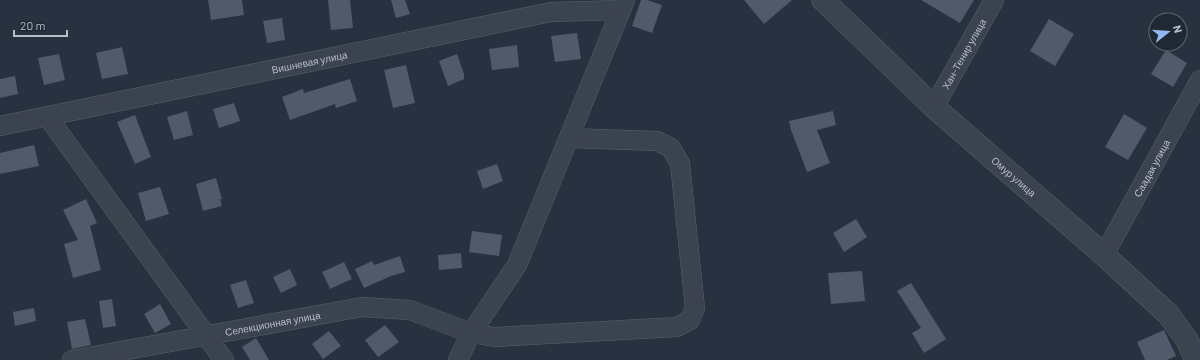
<svg xmlns="http://www.w3.org/2000/svg" width="1200" height="360" viewBox="0 0 1200 360" font-family="Barlow,sans-serif">
<rect width="100%" height="100%" fill="#27313f"/>
<path fill="#505a6a" d="M208,0H242L244,15L211,20Z
M328,0H350L353,28L331,30Z
M391,0H405L410,14L396,18Z
M641,0H647L662,5L652,33L632,26Z
M744,0H792L764,24Z
M921,0H974L960,23Z
M282,18L285,40L267,43L263,21Z
M1049,19L1074,34L1055,66L1030,51Z
M577,33L581,59L555,62L551,36Z
M517,45L519,67L492,70L489,49Z
M122,47L128,74L102,79L96,53Z
M1166,50L1187,63L1173,87L1151,74Z
M59,54L65,80L44,85L38,58Z
M457,54L464,74V79L448,86L439,61Z
M406,65L415,103L393,108L384,70Z
M15,76L18,94L0,98V79Z
M350,79L357,101L336,108L335,104L290,120L282,97L303,89L304,93Z
M234,103L240,121L219,128L213,109Z
M187,111L193,135L174,140L167,117Z
M833,111L836,125L817,130L830,163L807,172L791,130L789,121Z
M1124,114L1147,128L1128,160L1105,147Z
M135,115L151,157L135,164L117,122Z
M34,145L39,166L0,174V153Z
M497,164L503,181L483,189L477,171Z
M216,178L222,199H220L222,206L203,211L196,184Z
M160,187L169,214L146,221L138,193Z
M86,199L97,223L90,226L101,270L73,278L64,244L78,240L63,210Z
M856,219L867,237L844,252L833,233Z
M472,231L502,235L499,256L469,252Z
M461,253L462,268L439,270L438,255Z
M400,256L405,272L391,276L364,288L355,269L372,261L374,265Z
M344,262L352,279L330,289L322,272Z
M290,269L297,285L281,293L273,277Z
M862,271L865,301L831,304L828,273Z
M246,280L254,303L238,308L230,285Z
M911,283L946,339L924,353L912,333L921,328L897,291Z
M112,299L116,326L103,328L99,301Z
M160,304L171,324L155,333L144,314Z
M34,308L36,321L15,326L13,312Z
M85,319L91,345L72,349L67,322Z
M385,325L399,342L378,357L365,340Z
M1164,330L1176,356L1167,360H1145L1137,342Z
M329,331L341,346L323,359L312,344Z
M256,338L269,360H250L242,347Z"/>
<g fill="none" stroke-linecap="round" stroke-linejoin="round">
<defs>
<g id="minor">
<path id="s1" d="M934,107L994,0"/>
<path d="M47,116L224,360"/>
<path id="s2" d="M0,126L551,12L621,10"/>
<path id="s3" d="M1104,255L1200,80"/>
<path id="s4" d="M72,360L362,307L410,310L471,333L495,337L677,327L690,320L695,308L680,164L671,148L657,141L569,138"/>
<path d="M458,360L471,333L517,265L625,0"/>
</g>
<g id="tertiary">
<path id="s5" d="M823,0L934,107L1104,255L1168,314L1187,340L1196,360"/>
</g>
</defs>
<use href="#minor" stroke="#59616c" stroke-width="20"/>
<use href="#tertiary" stroke="#59616c" stroke-width="23"/>
<use href="#minor" stroke="#3b434f" stroke-width="19"/>
<use href="#tertiary" stroke="#3b434f" stroke-width="22"/>
</g>
<g text-anchor="middle" stroke-width="3" stroke-linejoin="round" paint-order="stroke">
<g font-size="10" fill="#b7bec9" stroke="#202834">
<text dy="4" stroke="none"><textPath href="#s1" startOffset="61">Хан-Тенир улица</textPath></text>
<text dy="4" stroke="none"><textPath href="#s2" startOffset="316">Вишневая улица</textPath></text>
<text dy="4" stroke="none"><textPath href="#s3" startOffset="99">Саадак улица</textPath></text>
<text dy="4" stroke="none"><textPath href="#s5" startOffset="260">Омур улица</textPath></text>
<text dy="4" stroke="none"><textPath href="#s4" startOffset="204">Селекционная улица</textPath></text>
</g>
</g>
<g transform="translate(1168 32) rotate(73)"><circle r="19" fill="#202834" stroke="#5c6470"/>
<path d="M0-3L7 15L0 10L-7 15Z" fill="#94b9f2"/>
<text y="-6" font-size="11" font-weight="bold" text-anchor="middle" fill="#b7bec9">N</text>
</g>
<path d="M14 30v6h53v-6" fill="none" stroke="#b7bec9" stroke-width="2"/>
<text x="20" y="30" font-size="12" fill="#b7bec9" stroke="#202834" stroke-width="3" paint-order="stroke">20 m</text>
</svg>
